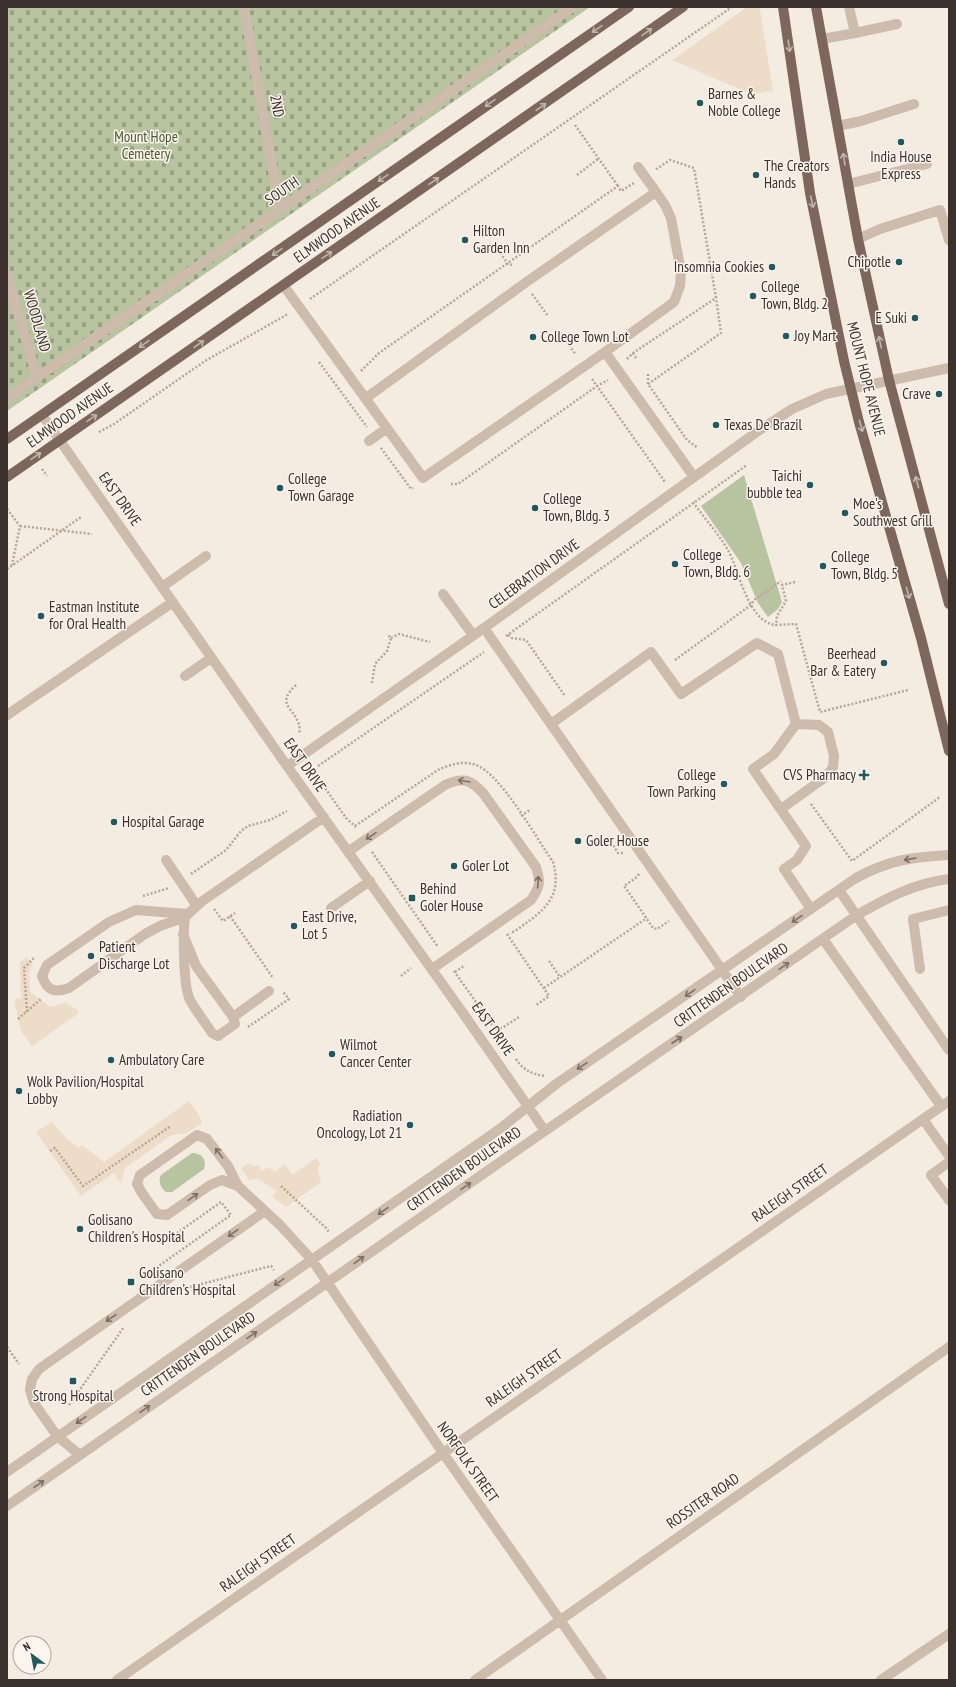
<svg xmlns="http://www.w3.org/2000/svg" width="956" height="1687" viewBox="0 0 956 1687" font-family="'PT Sans Narrow',sans-serif">
<defs>
<pattern id="cemetery-stones" width="16" height="16" patternUnits="userSpaceOnUse"><rect width="16" height="16" fill="#b8c4a0"/><path d="M2 7V4a2 2 0 0 1 4 0v3zM10 15v-3a2 2 0 0 1 4 0v3z" fill="#97a083"/></pattern>
</defs>
<rect width="100%" height="100%" fill="#f4ebe1"/>
<path fill="#b8c4a0" d="M744,475L782,602L778,609L768,617L758,603L741,563L701,506Z
M192,1153C202,1153 207,1160 204,1169L172,1192H166C160,1187 158,1182 161,1175Z"/>
<path fill="url(#cemetery-stones)" d="M7,7H590L7,411Z"/>
<path fill="#ecdcc8" d="M747,7H759L760,10L773,91L751,94L672,60Z
M26,957L33,964L29,971L30,992L50,1007L65,1003L76,1009L79,1013L32,1046L21,1031L15,1004V999L21,998L20,962Z
M189,1101L197,1112L202,1123L187,1133L172,1135L125,1168L121,1183L114,1173L81,1196L36,1132L52,1122L65,1137L78,1148L82,1145L104,1162Z
M316,1158L320,1163L318,1170L321,1182L286,1207L272,1197L277,1191L258,1179H253L250,1181L241,1168L248,1164L254,1166L259,1165L261,1171L270,1167L274,1172L285,1164L292,1175Z"/>
<g fill="none" stroke-linecap="round" stroke-linejoin="round">
<path stroke="#b9a596" stroke-width="2.5" stroke-dasharray="2 2" stroke-linecap="butt" d="M575,125L618,186
M577,175L598,159
M500,253L508,264L512,265
M532,294L548,316
M310,299L732,7
M560,332L576,355
M633,353L636,358
M627,359L633,353L716,298L694,168L670,160L655,170
M319,362L367,427
M361,371L379,353L618,186L621,191L634,183
M648,374V384L687,440L698,448
M592,379L597,386L608,380
M648,384L721,333L716,298
M99,432L114,424L205,361L288,314
M381,448L411,489L413,488
M42,469L47,476
M451,484H458L597,386L665,482
M693,502C704,518 718,533 728,550C739,570 748,623 776,625
M7,509L20,526L12,565
M20,526L92,534
M7,569L81,517
M795,582L782,585L786,601L777,616L776,625L796,624L820,712L908,690
M508,635L512,638L526,640L565,696
M506,636L747,465
M391,638L399,634L430,642
M675,660L751,605L754,600L781,581
M372,683L375,664L387,651L391,638L387,634
M296,685C276,704 292,706 299,724C300,727 299,731 300,734
M318,766L484,652
M323,785L346,818L356,827
M811,804L852,861L940,797
M521,816L531,809
M355,826L438,770C449,765 463,760 476,765C500,773 537,839 553,862C561,890 551,905 529,921C523,925 517,931 510,933
M611,842L618,853H623
M372,852L438,947
M191,874L226,850L241,831L248,826L270,820L287,811
M639,874L637,877L624,886L627,890L653,928L657,929L669,921
M143,896L169,888
M214,909L223,921L235,913
M230,916L273,978
M507,934L549,996L535,1006
M549,961L560,977
M454,971L493,1026L496,1028L497,1032
M455,972L465,965
M401,976L411,968
M544,988L647,918
M27,1012L24,968L34,958
M18,1019L41,999
M248,1027L289,999L283,992
M496,1028H502L519,1017
M516,1059C524,1071 532,1074 545,1076
M50,1151L55,1148L83,1186L171,1126
M281,1186L326,1228L329,1232
M153,1270L231,1215L221,1202L163,1243
M178,1290L271,1266L274,1270
M7,1347L19,1364
M69,1405L124,1327"/>
<path stroke="#cdbbac" stroke-width="10" d="M244,7L280,210
M849,7L855,33L897,24
M822,39L855,33
M838,126L861,121L914,104
M638,167L656,192
M848,184L927,164
M858,239L880,229L940,210L949,240
M7,274L37,377
M284,286L423,478L605,352L674,302L680,286L681,272L671,218L665,205L656,192L525,283L366,398
M605,352L694,477
M7,398L573,7
M42,415L287,766L465,1016L545,1131
M369,441L387,428
M162,587L206,556
M443,594L473,635
M484,628L741,997
M185,676L211,658
M7,715L173,602
M551,724L651,652L681,694L757,643L778,654L796,724L774,754L753,769L806,846L797,860L784,869L811,909
M287,766L484,628L761,429L792,409L826,394L949,368
M781,809L827,776L833,767L834,756L828,732L819,725L796,724
M349,851L445,785C463,777 470,779 483,793L536,867C541,882 540,887 531,900L432,969
M166,860L197,906
M839,890L949,1050
M331,908L370,881
M185,917L160,926L145,934L69,988C55,993 47,991 42,976L47,965L109,922L136,910L188,914
M183,934L196,966L233,1017L235,1024L218,1036L212,1033C205,1022 196,1011 190,1000C183,986 183,933 185,917L201,902L324,817
M823,939L941,1106
M920,969L913,919L949,910
M233,1017L269,991
M923,1119L949,1156
M949,1162L931,1175L949,1200
M238,1186L222,1180L210,1185L167,1215L157,1214L142,1193L137,1184L140,1175L197,1135L207,1139L228,1166L238,1186L280,1225L312,1260L443,1453L602,1680
M80,1455L57,1436L34,1403L30,1390L32,1379L39,1369L265,1211
M7,1472L501,1128L556,1084L856,878C889,860 912,857 949,855
M7,1506L516,1151L857,915C887,898 915,883 949,879
M117,1680L949,1101
M475,1680L949,1347
M881,1680L949,1634"/>
<path stroke="#7d675c" stroke-width="10" d="M783,7L810,193L844,361L859,422L921,638L949,751
M816,7L858,239L889,380L949,604
M7,439L629,7
M7,477L683,7"/>
</g>
<defs><path id="oneway-shaft" d="M-6 0H5M1.5-3L5.5 0L1.5 3" fill="none" stroke-width="1.6" stroke-linecap="round" stroke-linejoin="round"/></defs>
<g stroke="#c2b5ac">
<use href="#oneway-shaft" transform="translate(597 29) rotate(145)"/>
<use href="#oneway-shaft" transform="translate(647 32) rotate(-35)"/>
<use href="#oneway-shaft" transform="translate(789 46) rotate(82)"/>
<use href="#oneway-shaft" transform="translate(490 103) rotate(145)"/>
<use href="#oneway-shaft" transform="translate(541 107) rotate(-35)"/>
<use href="#oneway-shaft" transform="translate(844 159) rotate(-99)"/>
<use href="#oneway-shaft" transform="translate(383 178) rotate(145)"/>
<use href="#oneway-shaft" transform="translate(434 181) rotate(-35)"/>
<use href="#oneway-shaft" transform="translate(812 202) rotate(78)"/>
<use href="#oneway-shaft" transform="translate(277 252) rotate(145)"/>
<use href="#oneway-shaft" transform="translate(327 255) rotate(-35)"/>
<use href="#oneway-shaft" transform="translate(880 342) rotate(-102)"/>
<use href="#oneway-shaft" transform="translate(144 344) rotate(145)"/>
<use href="#oneway-shaft" transform="translate(199 344) rotate(-35)"/>
<use href="#oneway-shaft" transform="translate(92 418) rotate(-34)"/>
<use href="#oneway-shaft" transform="translate(861 426) rotate(74)"/>
<use href="#oneway-shaft" transform="translate(36 456) rotate(-35)"/>
<use href="#oneway-shaft" transform="translate(917 482) rotate(-105)"/>
<use href="#oneway-shaft" transform="translate(908 593) rotate(74)"/>
</g>
<g stroke="#7d6f65">
<use href="#oneway-shaft" transform="translate(464 781) rotate(-171)"/>
<use href="#oneway-shaft" transform="translate(371 836) rotate(146)"/>
<use href="#oneway-shaft" transform="translate(910 859) rotate(170)"/>
<use href="#oneway-shaft" transform="translate(538 882) rotate(-87)"/>
<use href="#oneway-shaft" transform="translate(797 919) rotate(146)"/>
<use href="#oneway-shaft" transform="translate(784 966) rotate(-35)"/>
<use href="#oneway-shaft" transform="translate(690 993) rotate(146)"/>
<use href="#oneway-shaft" transform="translate(677 1040) rotate(-33)"/>
<use href="#oneway-shaft" transform="translate(582 1066) rotate(146)"/>
<use href="#oneway-shaft" transform="translate(219 1153) rotate(-126)"/>
<use href="#oneway-shaft" transform="translate(466 1186) rotate(-35)"/>
<use href="#oneway-shaft" transform="translate(193 1197) rotate(-35)"/>
<use href="#oneway-shaft" transform="translate(383 1211) rotate(145)"/>
<use href="#oneway-shaft" transform="translate(233 1233) rotate(145)"/>
<use href="#oneway-shaft" transform="translate(359 1260) rotate(-35)"/>
<use href="#oneway-shaft" transform="translate(279 1282) rotate(145)"/>
<use href="#oneway-shaft" transform="translate(111 1318) rotate(145)"/>
<use href="#oneway-shaft" transform="translate(252 1335) rotate(-35)"/>
<use href="#oneway-shaft" transform="translate(145 1409) rotate(-35)"/>
<use href="#oneway-shaft" transform="translate(81 1420) rotate(145)"/>
<use href="#oneway-shaft" transform="translate(39 1484) rotate(-35)"/>
</g>
<g fill="#1f5a5e" stroke="#fbf5ee" stroke-width="1.5">
<circle cx="700" cy="103" r="4"/>
<circle cx="901" cy="142" r="4"/>
<circle cx="756" cy="175" r="4"/>
<circle cx="465" cy="240" r="4"/>
<circle cx="899" cy="262" r="4"/>
<circle cx="772" cy="267" r="4"/>
<circle cx="753" cy="296" r="4"/>
<circle cx="915" cy="318" r="4"/>
<circle cx="786" cy="336" r="4"/>
<circle cx="533" cy="337" r="4"/>
<circle cx="939" cy="394" r="4"/>
<circle cx="716" cy="425" r="4"/>
<circle cx="810" cy="485" r="4"/>
<circle cx="280" cy="488" r="4"/>
<circle cx="535" cy="508" r="4"/>
<circle cx="845" cy="513" r="4"/>
<circle cx="675" cy="564" r="4"/>
<circle cx="823" cy="566" r="4"/>
<circle cx="41" cy="616" r="4"/>
<circle cx="884" cy="663" r="4"/>
<path d="M862 769h4v4h4v4h-4v4h-4v-4h-4v-4h4z"/>
<circle cx="724" cy="784" r="4"/>
<circle cx="114" cy="822" r="4"/>
<circle cx="578" cy="841" r="4"/>
<circle cx="454" cy="866" r="4"/>
<rect x="408" y="894" width="8" height="8" rx="2"/>
<circle cx="294" cy="926" r="4"/>
<circle cx="91" cy="956" r="4"/>
<circle cx="332" cy="1054" r="4"/>
<circle cx="111" cy="1060" r="4"/>
<circle cx="19" cy="1091" r="4"/>
<circle cx="410" cy="1125" r="4"/>
<circle cx="80" cy="1229" r="4"/>
<rect x="127" y="1278" width="8" height="8" rx="2"/>
<rect x="69" y="1377" width="8" height="8" rx="2"/>
</g>
<g text-anchor="middle" stroke-width="3" stroke-linejoin="round" paint-order="stroke">
<g font-size="15" fill="#3b302b" stroke="#fbf5ee" text-anchor="start">
<text x="708" y="99">Barnes &amp;<tspan x="708" dy="17">Noble College</tspan></text>
<text x="901" y="162" text-anchor="middle">India House<tspan x="901" dy="17">Express</tspan></text>
<text x="764" y="171">The Creators<tspan x="764" dy="17">Hands</tspan></text>
<text x="473" y="236">Hilton<tspan x="473" dy="17">Garden Inn</tspan></text>
<text x="891" y="267" text-anchor="end">Chipotle</text>
<text x="764" y="272" text-anchor="end">Insomnia Cookies</text>
<text x="761" y="292">College<tspan x="761" dy="17">Town, Bldg. 2</tspan></text>
<text x="907" y="323" text-anchor="end">E Suki</text>
<text x="794" y="341">Joy Mart</text>
<text x="541" y="342">College Town Lot</text>
<text x="931" y="399" text-anchor="end">Crave</text>
<text x="724" y="430">Texas De Brazil</text>
<text x="802" y="481" text-anchor="end">Taichi<tspan x="802" dy="17">bubble tea</tspan></text>
<text x="288" y="484">College<tspan x="288" dy="17">Town Garage</tspan></text>
<text x="543" y="504">College<tspan x="543" dy="17">Town, Bldg. 3</tspan></text>
<text x="853" y="509">Moe's<tspan x="853" dy="17">Southwest Grill</tspan></text>
<text x="683" y="560">College<tspan x="683" dy="17">Town, Bldg. 6</tspan></text>
<text x="831" y="562">College<tspan x="831" dy="17">Town, Bldg. 5</tspan></text>
<text x="49" y="612">Eastman Institute<tspan x="49" dy="17">for Oral Health</tspan></text>
<text x="876" y="659" text-anchor="end">Beerhead<tspan x="876" dy="17">Bar &amp; Eatery</tspan></text>
<text x="716" y="780" text-anchor="end">College<tspan x="716" dy="17">Town Parking</tspan></text>
<text x="856" y="780" text-anchor="end">CVS Pharmacy</text>
<text x="122" y="827">Hospital Garage</text>
<text x="586" y="846">Goler House</text>
<text x="462" y="871">Goler Lot</text>
<text x="420" y="894">Behind<tspan x="420" dy="17">Goler House</tspan></text>
<text x="302" y="922">East Drive,<tspan x="302" dy="17">Lot 5</tspan></text>
<text x="99" y="952">Patient<tspan x="99" dy="17">Discharge Lot</tspan></text>
<text x="340" y="1050">Wilmot<tspan x="340" dy="17">Cancer Center</tspan></text>
<text x="119" y="1065">Ambulatory Care</text>
<text x="27" y="1087">Wolk Pavilion/Hospital<tspan x="27" dy="17">Lobby</tspan></text>
<text x="402" y="1121" text-anchor="end">Radiation<tspan x="402" dy="17">Oncology, Lot 21</tspan></text>
<text x="88" y="1225">Golisano<tspan x="88" dy="17">Children's Hospital</tspan></text>
<text x="139" y="1278">Golisano<tspan x="139" dy="17">Children’s Hospital</tspan></text>
<text x="73" y="1401" text-anchor="middle">Strong Hospital</text>
</g>
<g font-size="15" fill="#3b302b" stroke="#fbf5ee">
<text transform="translate(277 106) rotate(80)" y="5">2ND</text>
<text transform="translate(282 191) rotate(-35)" y="5">SOUTH</text>
<text transform="translate(337 230) rotate(-35)" y="5">ELMWOOD AVENUE</text>
<text transform="translate(37 321) rotate(74)" y="5">WOODLAND</text>
<text transform="translate(866 379) rotate(76)" y="5">MOUNT HOPE AVENUE</text>
<text transform="translate(70 415) rotate(-35)" y="5">ELMWOOD AVENUE</text>
<text transform="translate(120 499) rotate(55)" y="5">EAST DRIVE</text>
<text transform="translate(534 574) rotate(-36)" y="5">CELEBRATION DRIVE</text>
<text transform="translate(305 765) rotate(55)" y="5">EAST DRIVE</text>
<text transform="translate(731 985) rotate(-35)" y="5">CRITTENDEN BOULEVARD</text>
<text transform="translate(493 1029) rotate(55)" y="5">EAST DRIVE</text>
<text transform="translate(464 1169) rotate(-35)" y="5">CRITTENDEN BOULEVARD</text>
<text transform="translate(790 1193) rotate(-35)" y="5">RALEIGH STREET</text>
<text transform="translate(198 1354) rotate(-35)" y="5">CRITTENDEN BOULEVARD</text>
<text transform="translate(524 1378) rotate(-35)" y="5">RALEIGH STREET</text>
<text transform="translate(468 1462) rotate(55)" y="5">NORFOLK STREET</text>
<text transform="translate(703 1501) rotate(-35)" y="5">ROSSITER ROAD</text>
<text transform="translate(258 1563) rotate(-35)" y="5">RALEIGH STREET</text>
</g>
<g font-size="15" fill="#4a5a2e" stroke="#fbf5ee">
<text x="146" y="142">Mount Hope<tspan x="146" dy="17">Cemetery</tspan></text>
</g>
</g>
<rect width="956" height="1687" fill="none" stroke="#3b302b" stroke-width="16"/>
<g transform="translate(32 1655) rotate(328)"><circle r="19" fill="#fbf5ee" stroke="#aea6a0"/>
<path d="M0-3L7 15L0 10L-7 15Z" fill="#1f5a5e"/>
<text y="-6" font-size="11" font-weight="bold" text-anchor="middle" fill="#3b302b">N</text>
</g>
</svg>
